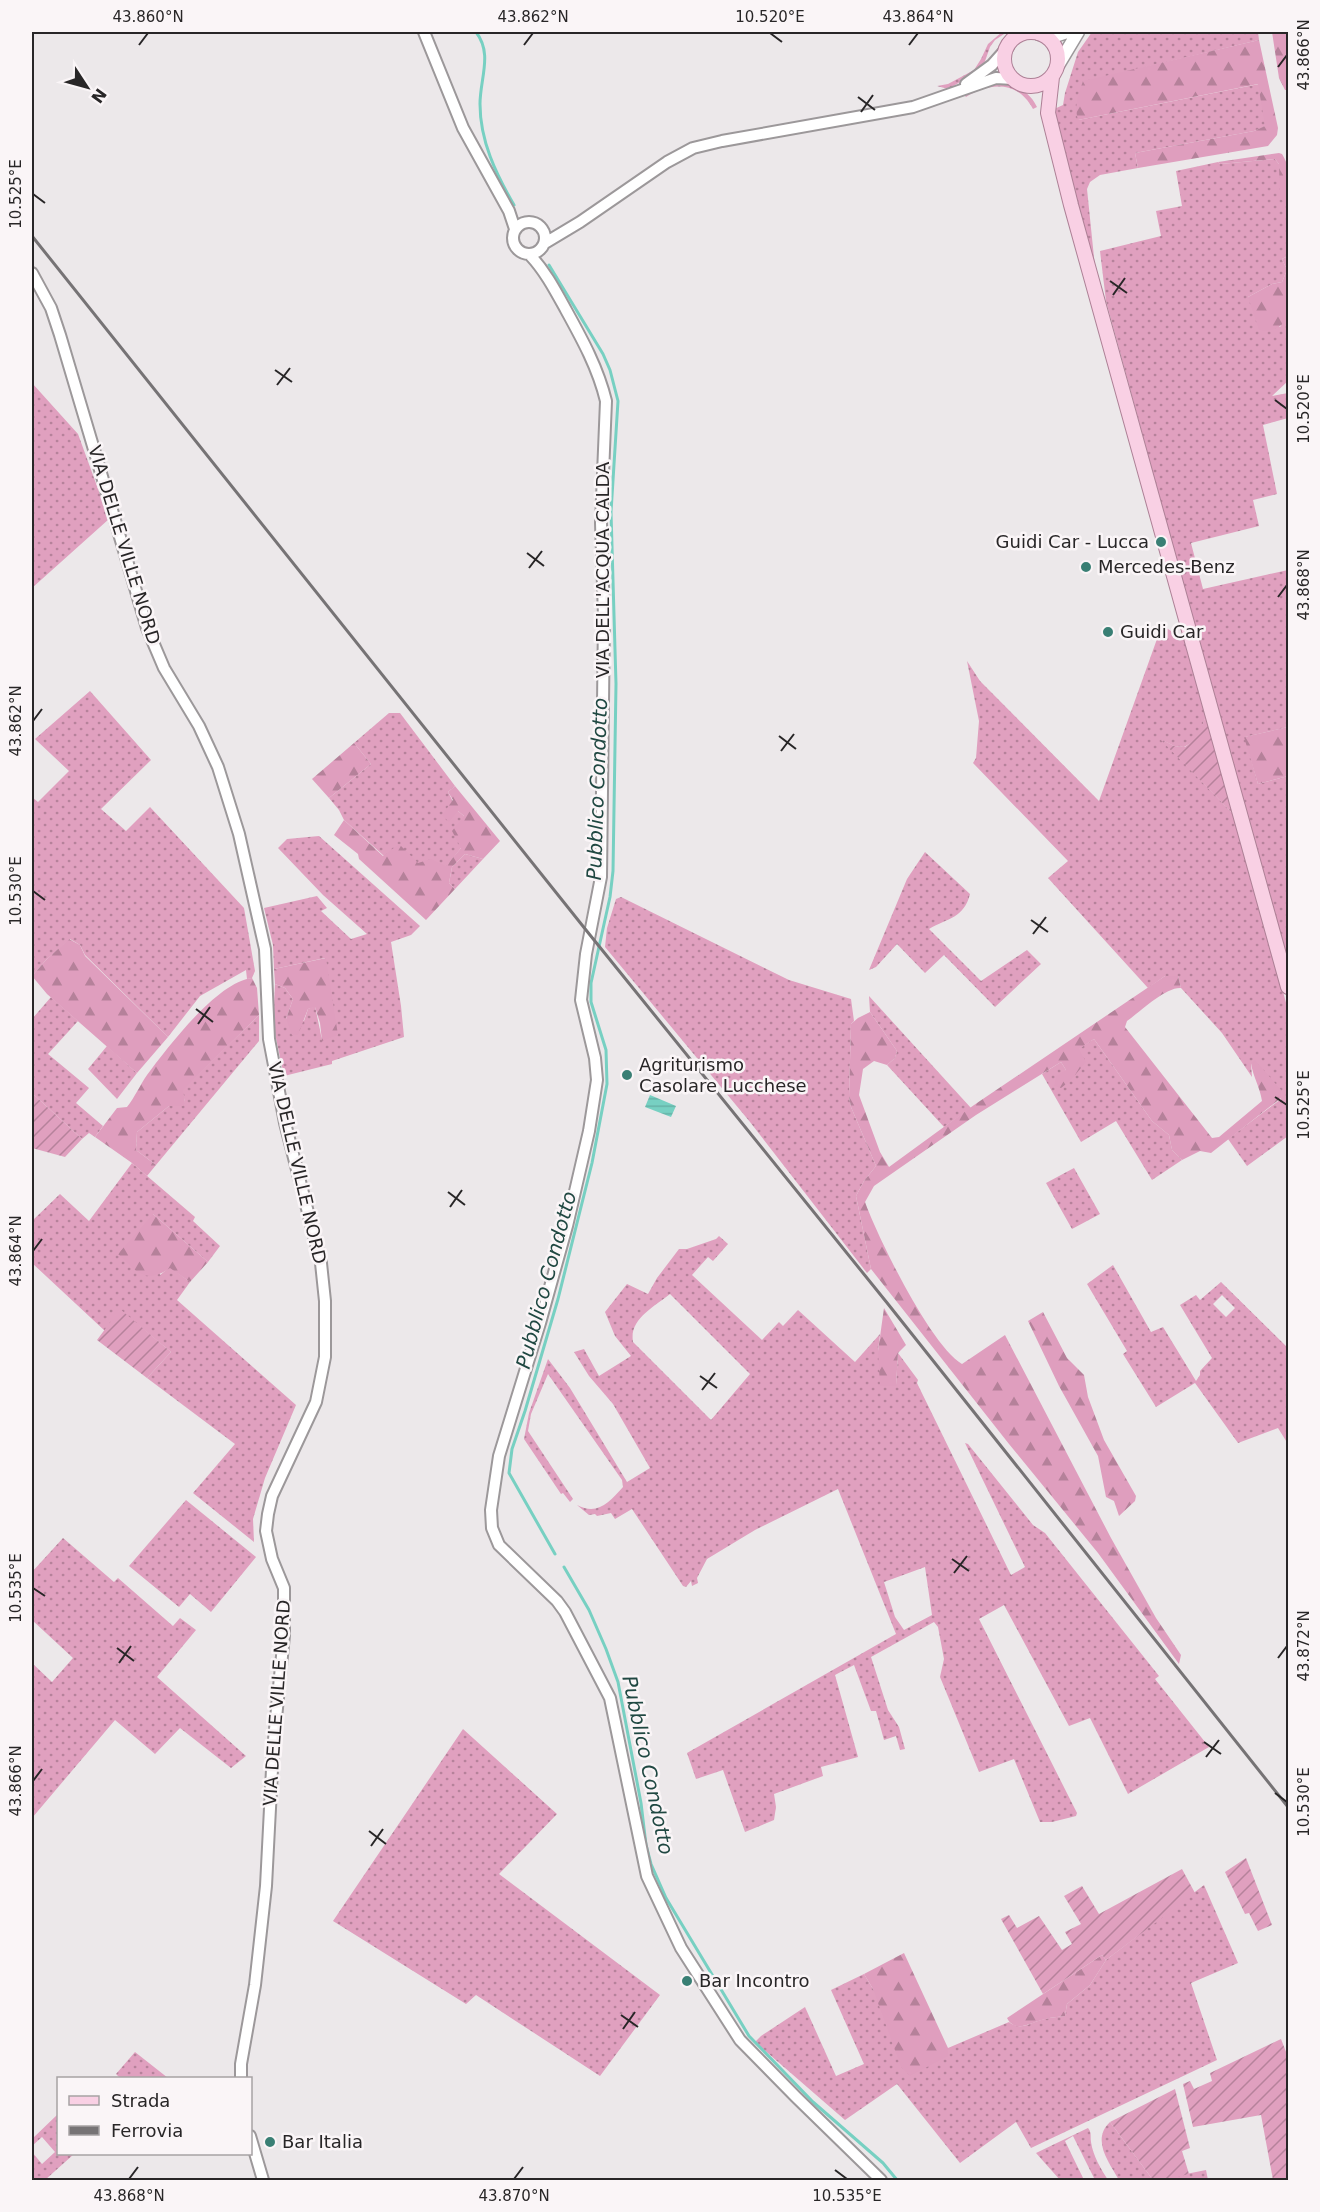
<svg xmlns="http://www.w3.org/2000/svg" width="1320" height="2212" viewBox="0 0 1320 2212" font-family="'DejaVu Sans',sans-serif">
<defs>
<pattern id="grass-dots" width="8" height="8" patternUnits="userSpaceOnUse" patternTransform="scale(1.5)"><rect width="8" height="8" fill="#e0a0bf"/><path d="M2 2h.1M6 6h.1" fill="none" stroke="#b6829b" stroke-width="1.8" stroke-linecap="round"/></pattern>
<pattern id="forest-firs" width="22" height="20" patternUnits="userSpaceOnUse" patternTransform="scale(1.5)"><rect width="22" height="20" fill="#df9ebe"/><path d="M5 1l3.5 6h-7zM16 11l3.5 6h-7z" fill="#b5819a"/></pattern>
<pattern id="garden-furrows" width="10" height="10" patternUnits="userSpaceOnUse" patternTransform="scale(1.5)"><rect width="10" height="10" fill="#e0a0bf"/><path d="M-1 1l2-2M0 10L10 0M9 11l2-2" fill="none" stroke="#b6829b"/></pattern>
<pattern id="water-rules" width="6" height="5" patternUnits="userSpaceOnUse" patternTransform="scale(1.5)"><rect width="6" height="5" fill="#77d0c2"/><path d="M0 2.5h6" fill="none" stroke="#67b2a7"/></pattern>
</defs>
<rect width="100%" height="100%" fill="#ece8ea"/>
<path fill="url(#grass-dots)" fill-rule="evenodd" d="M1002,32H1007L995,40L990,47L984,64L976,73L948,89L937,86L948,84L974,70L981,59L988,44Z
M1092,32H1258L1259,40L1083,82L1078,120L1259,84L1266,126L1254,131L1135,153L1138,168L1100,175L1090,182L1087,189L1095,267L1052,110L1063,105L1065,93L1078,52Z
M998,83C1017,87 1028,89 1037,107L1033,109C1018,81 991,82 966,97L964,95L988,84Z
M1275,159L1279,164L1287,205L1288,256L1282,259L1287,270L1282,282L1272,284L1248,297L1280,327L1288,314V381L1272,396L1288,393V418L1263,425L1277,494L1253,500L1259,526L1191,543L1203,589L1288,570V727L1245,737L1258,784L1288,776V967L1106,301L1100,251L1161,236L1156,211L1182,206L1176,171L1218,162L1220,164Z
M32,383L78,434L109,519L32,588Z
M1162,625L1186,641L1207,713L1200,732L1194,741L1184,747L1174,746L1162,740L1235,816L1288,1010V1136L1247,1166L1228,1139L1281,1099L1251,1063L1252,1077L1222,1033L1181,988L1178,976H1165L1148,988L1048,878L1068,861L973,763L976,758L979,721L967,661L980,681L1099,801Z
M90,691L151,760L101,809L126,831L150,807L244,908L255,971L252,978L247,979L246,970L200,996L168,1037L85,955L80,945L70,939L46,960L32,976V797L38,802L69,771L35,739Z
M389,713H400L455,786L448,792L458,811L464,816L461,848L446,867L418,864L384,856L344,820L339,810L329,798L371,764L354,743Z
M319,836L420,926L411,935L391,942L401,1006L404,1037L332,1061V1064L284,1076L273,1024L275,984L285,988L293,999L286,1019L304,1021L308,1009L315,1006L322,1040L325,958L274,969L273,945L264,908L317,896L327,908L321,911L351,939L367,934L323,895L278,848L287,839Z
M925,852L970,894C964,918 948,918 929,929L981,981L1027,950L1041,964L995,1007L944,955L925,973L897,944L876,967L869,970L907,879Z
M465,854L483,859L455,889L449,883L452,867Z
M621,897L789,980L851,999L854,1021L851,1024L849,1097L851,1107L876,1166L864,1181L856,1196L871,1269L867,1273L750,1122L605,947L607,928L616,899Z
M869,996L971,1108L944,1127L887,1065L895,1058L897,1051L870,1012Z
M51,997L78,1021L48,1054L89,1088L76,1103L103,1126L95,1137L89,1133L82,1139L32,1093V1019Z
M259,1015V1041L156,1165L136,1150L137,1132L169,1106L185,1102L182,1090Z
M1094,1039L1152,1121L1169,1135L1172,1150L1182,1160L1152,1180L1116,1121L1081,1142L1042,1074L1061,1062L1066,1070L1061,1088L1078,1049Z
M107,1046L137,1073L117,1099L88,1069Z
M132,1163L195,1217L193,1221L220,1246L208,1262L153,1214L160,1275L170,1267L190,1282L177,1300L296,1405L265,1478L253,1519L254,1542L193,1493L235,1444L147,1378L171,1352L120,1310L105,1331L32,1263V1221L60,1194L89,1221Z
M1074,1168L1100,1214L1072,1229L1046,1183Z
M719,1236L728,1244L713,1261L708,1257L692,1275L762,1340L779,1322L783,1326L798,1310L855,1362L880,1334L878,1351L896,1385L898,1353L918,1380L917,1383L1011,1575L1025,1567L965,1443L968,1444L1033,1525L1045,1533L1159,1676L1155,1679L1209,1747L1128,1794L1090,1718L1069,1726L1004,1605L979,1619L1077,1813L1076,1816L1052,1822H1040L1014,1759L979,1772L940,1677L944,1659L938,1627L934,1622L871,1657L888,1710L899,1727L905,1749L900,1750L896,1736L884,1740L876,1711H871L854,1665L835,1675L858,1757L821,1767L823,1776L774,1794L776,1807L774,1820L745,1832L723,1770L696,1779L687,1753L896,1634L838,1489L755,1530L707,1559L697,1578L698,1583L692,1586L691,1581L686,1587L683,1586L632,1509L615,1519L611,1513L597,1516L595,1514L589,1515L577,1505C598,1516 609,1502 623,1487L622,1480L548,1374L531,1414L528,1431L573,1499L570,1502L563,1493L561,1494L524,1439L529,1413L548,1359L570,1388L627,1482L650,1468L613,1404L589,1376L574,1352L584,1349L599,1376L631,1356L615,1336L605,1312L627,1284L648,1294L657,1278L679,1249H687L716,1239ZM670,1294L750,1374L711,1420L633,1342C629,1319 654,1307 670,1294ZM925,1567L932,1615L904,1630L895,1617L884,1582Z
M1113,1265L1151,1332L1163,1327L1196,1381L1200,1375V1371L1212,1358L1180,1305L1196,1295L1200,1300L1221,1282L1288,1348V1444L1278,1428L1238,1443L1195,1383L1156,1407L1123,1354L1127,1351L1087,1284ZM1222,1295L1235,1308L1226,1317L1213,1304Z
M186,1500L256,1557L211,1612L190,1594L179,1607L129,1566Z
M63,1538L114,1582L118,1578L173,1626L180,1618L196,1630L157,1677L246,1756L231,1768L180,1728L155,1754L115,1720L32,1818V1663L52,1682L73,1658L32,1620V1572Z
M463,1729L557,1814L499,1874L660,1995L600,2076L476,1995L466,2004L333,1921Z
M1204,1885L1238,1963L1191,1983L1217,2060L1031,2148L1016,2122L960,2163L897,2084L845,2120L755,2042L761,2036L805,2007L836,2076L864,2064L831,1990L864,1974L873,1989L948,2056V2048L1009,2022C1021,2032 1033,2021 1045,2019C1052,2017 1058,2017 1065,2016L1067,2004L1090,1985L1106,1960Z
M135,2052L168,2078H120L116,2074Z
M58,2114V2154H74L45,2180H32V2152L42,2164L55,2152L42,2137L32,2146V2139Z
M1110,2122L1153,2180H1119C1109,2162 1091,2140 1110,2122Z
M1088,2128C1092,2133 1090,2136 1091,2142C1093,2156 1101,2169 1108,2180H1089L1094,2178L1073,2136L1065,2141L1084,2180H1060L1036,2153Z
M1206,2170L1208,2180H1163L1166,2178Z"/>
<path fill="url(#forest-firs)" d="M1272,32H1288V90H1285L1279,78Z
M1259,40L1278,128L1277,135L1268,146L1138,168L1135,153L1254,131L1265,126L1258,84L1078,120C1074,106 1078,95 1083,81Z
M1279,153L1282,154C1294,172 1289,202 1288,223L1287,205L1280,198L1279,164L1275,159L1220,164L1218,162Z
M1288,256C1289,269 1291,304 1288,314C1285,327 1271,333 1259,330L1248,297L1272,284L1282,282L1287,270L1282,259Z
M1288,727V776L1258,784L1244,737Z
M354,743L371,764L329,798L312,779Z
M455,786L500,841L483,859L465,854L452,867L449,883L455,889L426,920L359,859L358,854L334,835L344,820L383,856L399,844L418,863L431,859L446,866L461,848L452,831L464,816L458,811L449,822L442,815L453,800L448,792Z
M69,939L80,945L85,956L168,1037L137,1073L47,994L32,976L46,960Z
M326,958L338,1035L322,1041L320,1023L315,1007L308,1009L298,1035H292L286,1019L293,999L285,988L275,984L274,969Z
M1165,976H1178L1181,988C1165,987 1140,1012 1127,1021L1125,1027L1212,1138L1219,1137L1262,1101C1260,1087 1253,1077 1251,1063L1255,1060L1281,1090V1098L1211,1153L1200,1151L1182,1160L1172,1150L1169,1135L1152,1121L1094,1039L1079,1049L1086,1062L1070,1081L1061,1088L1054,1086L1056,1076L1066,1070L1061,1062L976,1115L874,1186L865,1202C878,1238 931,1346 962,1364L1005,1335L1111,1538L1156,1618L1181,1655L1179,1664L1098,1553L1009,1444L871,1269L856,1196L864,1181L876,1166L851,1107L849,1097L851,1024L858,1018L870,1012L897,1051L895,1058L887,1065L874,1061L863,1069L859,1095L880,1152L889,1167L974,1105Z
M252,978L257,988L259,1015L183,1090L185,1102L183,1106H169L137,1132L136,1150L156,1165L147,1176L132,1163L95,1137L117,1108L127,1107C135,1097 140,1085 147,1075C168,1047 217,982 252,978Z
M153,1214L208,1262L190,1282L170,1268C145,1285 137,1272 118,1254Z
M884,1308L906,1345L898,1353L896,1386H880L878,1351Z
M1043,1312L1067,1358L1084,1375L1088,1397L1104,1440L1136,1496L1135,1501L1119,1516L1114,1501L1106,1497L1098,1456L1059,1386L1028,1321Z
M904,1953L948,2048V2056L910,2076L901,2067L873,1989L864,1974Z
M1102,1955L1106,1960L1090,1985L1067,2004L1065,2016C1059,2017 1052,2017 1046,2019C1032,2021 1016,2035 1007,2018Z"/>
<path fill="url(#garden-furrows)" d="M1207,713L1235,816L1159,738L1174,746L1185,747C1198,738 1201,728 1207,713Z
M32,1093L82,1139L65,1157L32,1148Z
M120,1309L171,1352L147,1378L97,1340Z
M1246,1858L1272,1925L1258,1931L1249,1913L1245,1914L1225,1872Z
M1182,1869L1195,1893L1106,1960L1102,1955L1043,1994L1001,1919L1009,1915L1017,1928L1039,1916L1062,1950L1072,1944L1065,1932L1081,1924L1064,1896L1082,1886L1099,1914Z
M1281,2039L1288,2057V2180H1273L1261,2115L1193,2127L1183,2084L1190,2081L1194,2089L1212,2081L1210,2073Z
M1175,2089L1190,2148L1182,2151L1189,2174L1163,2180H1153L1110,2122Z"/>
<path fill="url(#water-rules)" d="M650,1095L676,1106L671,1117L645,1107Z"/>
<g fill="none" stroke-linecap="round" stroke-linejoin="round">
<path stroke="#77d0c2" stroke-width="3" d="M476,32C493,54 480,78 480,104C480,141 496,174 514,205
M549,265L603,354L610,370L618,401L611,512L616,684L613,871L610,897L591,983V1002L606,1050L607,1084L592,1163L558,1299L525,1411L512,1449L509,1473L555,1554
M564,1567L589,1610L606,1649L618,1682L641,1803L646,1845L651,1864L666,1898L749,2036L813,2102L883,2163L897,2180"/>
<defs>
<path id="tertiary" d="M424,32L463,128L509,211L515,229
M966,84L992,65L1008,47
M513 238a16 16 0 1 1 32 0a16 16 0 1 1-32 0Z
M545,243L580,222L667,162L693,148L722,141L913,107L996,78L1013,79
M530,255C545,271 555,290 566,310C582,339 598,368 606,401L601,523L604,617L601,877L586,954L581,1000L595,1058L597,1080L589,1131L567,1226L540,1323L499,1456L491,1510L492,1528L499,1545L557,1601L565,1612L610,1698L647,1876L681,1948L740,2040L796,2097L881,2180
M32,273L51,308L60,335L147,628L164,668L199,726L218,767L239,834L265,949L269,1039L285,1123L321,1263L325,1301V1357L316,1402L272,1496L268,1514L266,1531L272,1559L284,1588V1635L273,1750L266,1886L255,1985L241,2064V2078
M250,2136L263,2180"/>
<path id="secondary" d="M1039,34L1058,35L1067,32
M1057,67L1078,32"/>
<path id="primary" d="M1004 59a27 27 0 1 1 54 0a27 27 0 1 1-54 0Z
M1052,77L1048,113L1071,205L1288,987"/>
</defs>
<use href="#tertiary" stroke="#9c989a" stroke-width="14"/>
<use href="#secondary" stroke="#9c989a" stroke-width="15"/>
<use href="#primary" stroke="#ad8096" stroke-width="16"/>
<use href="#tertiary" stroke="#fff" stroke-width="10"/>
<use href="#secondary" stroke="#fff" stroke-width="12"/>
<use href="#primary" stroke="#f9d0e4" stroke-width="14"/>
<path stroke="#767375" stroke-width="3" d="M32,236L590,935L888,1304L1288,1807"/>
</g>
<path fill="none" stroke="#282627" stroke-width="2" d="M770,33L782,42M139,45L148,33M524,45L533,33M909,45L918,33M1278,67L1287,55M858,97L875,110M861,112L873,95M33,194L45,203M1110,281L1127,293M1113,295L1125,278M275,370L292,382M277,385L290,368M1275,400L1287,409M527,553L544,566M529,568L542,551M1278,597L1287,585M33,721L42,709M779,736L796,749M781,751L794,734M33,891L45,900M1031,920L1048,932M1033,934L1046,917M196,1009L213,1022M198,1024L210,1007M1275,1097L1287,1105M448,1192L465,1205M450,1207L462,1190M33,1251L42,1239M700,1376L717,1388M702,1390L715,1373M952,1559L969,1571M954,1573L967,1556M33,1588L45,1596M117,1648L134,1661M1278,1658L1287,1646M119,1663L131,1646M1204,1742L1221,1754M1206,1757L1219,1740M33,1781L42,1769M1275,1793L1287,1802M369,1831L386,1844M371,1846L383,1829M621,2015L638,2027M623,2029L635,2012M835,2170L847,2179M129,2179L138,2167M514,2179L523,2167"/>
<g fill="#397f74" stroke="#faf5f7" stroke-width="2">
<circle cx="1161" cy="542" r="6"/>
<circle cx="1086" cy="567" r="6"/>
<circle cx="1108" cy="632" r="6"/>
<circle cx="627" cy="1075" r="6"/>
<circle cx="687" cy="1981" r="6"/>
<circle cx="270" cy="2142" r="6"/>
</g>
<g text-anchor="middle" stroke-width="5" stroke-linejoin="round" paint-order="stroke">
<g font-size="18" fill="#282627" stroke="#faf5f7" text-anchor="start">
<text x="1149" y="548" text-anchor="end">Guidi Car - Lucca</text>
<text x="1098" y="573">Mercedes-Benz</text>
<text x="1120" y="638">Guidi Car</text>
<text x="639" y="1071">Agriturismo<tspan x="639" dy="21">Casolare Lucchese</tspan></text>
<text x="699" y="1987">Bar Incontro</text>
<text x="282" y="2148">Bar Italia</text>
</g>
<g font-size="18" fill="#282627" stroke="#faf5f7">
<text transform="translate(124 545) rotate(73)" y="6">VIA DELLE VILLE NORD</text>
<text transform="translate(603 570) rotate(-90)" y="6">VIA DELL'ACQUA CALDA</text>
<text transform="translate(297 1163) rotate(77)" y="6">VIA DELLE VILLE NORD</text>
<text transform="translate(277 1703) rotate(-86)" y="6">VIA DELLE VILLE NORD</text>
</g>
<g font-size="20" font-style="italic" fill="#204842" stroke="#faf5f7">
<text transform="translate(597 789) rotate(-88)" y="7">Pubblico Condotto</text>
<text transform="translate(546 1280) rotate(-75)" y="7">Pubblico Condotto</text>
<text transform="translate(648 1765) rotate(78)" y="7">Pubblico Condotto</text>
</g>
</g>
<rect width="1320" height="2212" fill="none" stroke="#faf5f7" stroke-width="66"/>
<rect x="57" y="2077" width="195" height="78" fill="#faf5f7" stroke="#a6a2a4" stroke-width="1.5"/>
<rect x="69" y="2096" width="30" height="9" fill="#f9d0e4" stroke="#a6a2a4" stroke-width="1.5"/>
<text x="111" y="2107" font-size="18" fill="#282627">Strada</text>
<rect x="69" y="2126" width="30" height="9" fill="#767375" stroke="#a6a2a4" stroke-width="1.5"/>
<text x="111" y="2137" font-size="18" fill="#282627">Ferrovia</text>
<g transform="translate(87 87) rotate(126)" stroke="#faf5f7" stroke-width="4.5" paint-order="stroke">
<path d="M0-4.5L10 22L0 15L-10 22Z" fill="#282627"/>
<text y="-9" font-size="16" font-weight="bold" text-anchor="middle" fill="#282627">N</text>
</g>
<rect x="33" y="33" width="1254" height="2146" fill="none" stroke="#282627" stroke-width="2"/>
<g font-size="15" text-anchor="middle" fill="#282627">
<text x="148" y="22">43.860°N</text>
<text x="533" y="22">43.862°N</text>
<text x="770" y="22">10.520°E</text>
<text x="918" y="22">43.864°N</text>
<text transform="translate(1304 55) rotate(-90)" y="5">43.866°N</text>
<text transform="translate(16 194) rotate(-90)" y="5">10.525°E</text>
<text transform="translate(1304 409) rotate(-90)" y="5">10.520°E</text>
<text transform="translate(1304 585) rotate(-90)" y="5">43.868°N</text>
<text transform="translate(16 721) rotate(-90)" y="5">43.862°N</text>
<text transform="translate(16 891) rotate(-90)" y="5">10.530°E</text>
<text transform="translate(1304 1105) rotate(-90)" y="5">10.525°E</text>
<text transform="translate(16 1251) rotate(-90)" y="5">43.864°N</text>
<text transform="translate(16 1588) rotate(-90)" y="5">10.535°E</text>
<text transform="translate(1304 1646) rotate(-90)" y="5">43.872°N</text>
<text transform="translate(16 1781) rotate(-90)" y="5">43.866°N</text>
<text transform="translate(1304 1802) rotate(-90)" y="5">10.530°E</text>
<text x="129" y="2201">43.868°N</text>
<text x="514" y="2201">43.870°N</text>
<text x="847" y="2201">10.535°E</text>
</g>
</svg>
